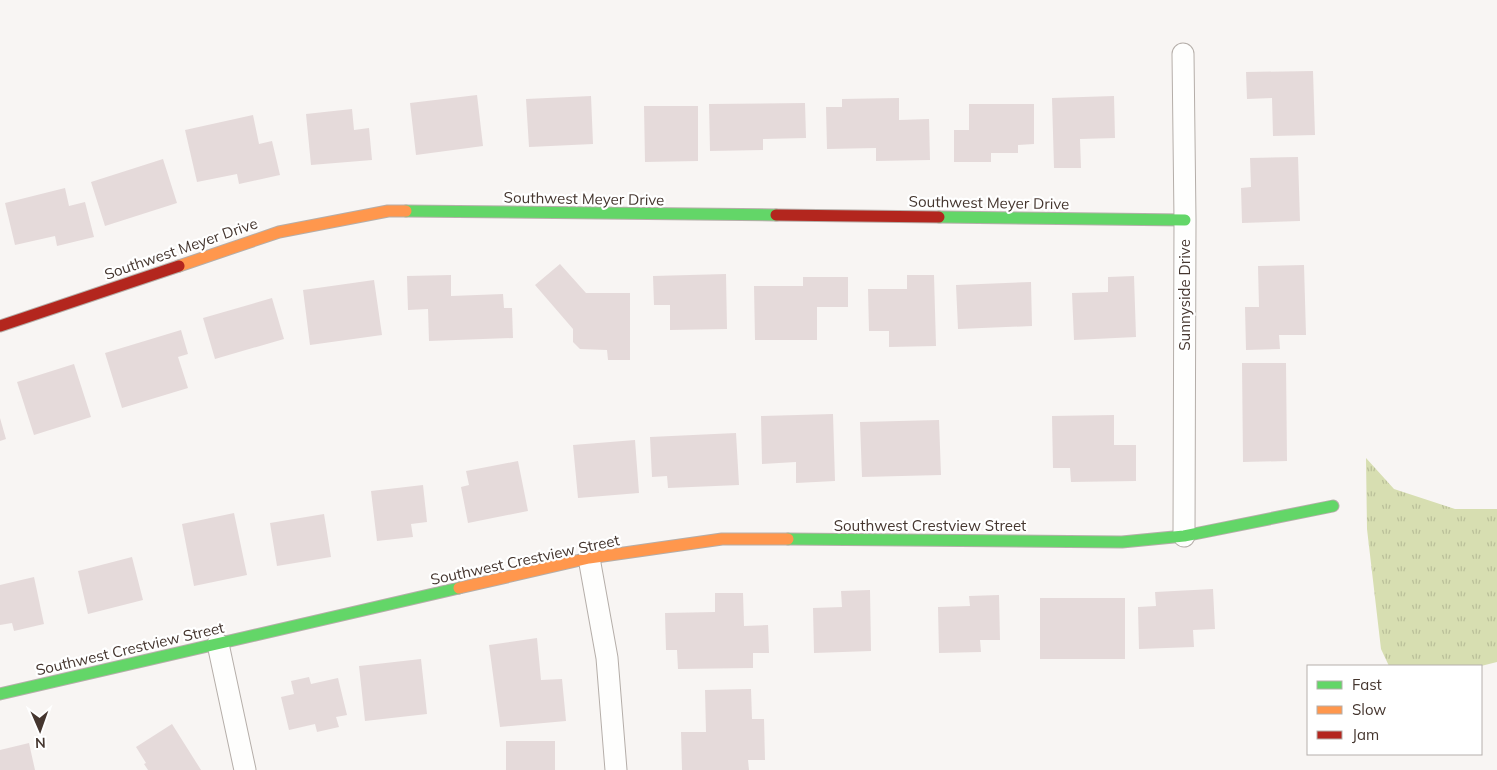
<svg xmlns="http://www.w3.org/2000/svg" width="1497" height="770" viewBox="0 0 1497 770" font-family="Mulish,sans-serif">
<defs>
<pattern id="grass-tufts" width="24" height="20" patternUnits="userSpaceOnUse" patternTransform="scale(1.25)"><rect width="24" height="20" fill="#d7deb1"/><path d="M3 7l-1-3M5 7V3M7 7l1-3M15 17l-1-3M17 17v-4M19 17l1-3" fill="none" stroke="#babf99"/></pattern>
</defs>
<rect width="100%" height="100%" fill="#f8f5f3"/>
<path fill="url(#grass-tufts)" d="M1366,458L1394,489L1455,509H1497V662L1481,666H1389L1381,649L1367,529Z"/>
<path fill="#e5dada" d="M1313,71L1315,135L1273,136L1272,98L1247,99L1246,72Z
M477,95L483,146L416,155L410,103Z
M591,96L593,144L529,147L526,99Z
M1114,96L1115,138L1080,139L1081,168H1054L1052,98Z
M899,98V120L929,119L930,160L876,161V148L827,149L826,107H842V99Z
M805,103L806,138L763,139V150L710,151L709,104Z
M969,104H1034V144L1018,145V153H991V162H954V130H969Z
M644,106H698V161L645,162Z
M352,109L354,130L369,128L372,160L311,165L306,114Z
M253,115L259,144L272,141L280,175L239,184L237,174L197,182L185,130Z
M1298,157L1300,221L1242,223L1241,188L1251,187L1250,158Z
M163,159L177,203L105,226L91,182Z
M65,188L69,206L85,202L94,237L57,246L55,236L15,245L5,203Z
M560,264L586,293H630V360H608L607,350L580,349L573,342V329L535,285Z
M1304,265L1306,335H1279L1280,349L1246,350L1245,307H1259L1258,266Z
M726,274L727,329L670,330V305H654L653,276Z
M451,275V296L503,294L504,308H512L513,338L429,341L428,309L408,310L407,276Z
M907,275H934L936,346L889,347V331H869L868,289H907Z
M1134,276L1136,337L1074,340L1072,293L1108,292V277Z
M803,277H848V307H817V340H755L754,286H803Z
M374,280L382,335L310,345L303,290Z
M1031,282L1032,326L958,329L956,285Z
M272,298L284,339L215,359L203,318Z
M181,330L188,354L178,357L188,388L122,408L105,353Z
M1242,363H1286L1287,461L1243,462Z
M74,364L91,417L34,435L17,382Z
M833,414L835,481L796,483V462L762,464L761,416Z
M1114,415V445H1136V481L1071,482L1070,468H1053L1052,416Z
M0,418L6,439L0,441Z
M939,420L941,475L862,477L860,422Z
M736,433L739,485L668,488L667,476L652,477L650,437Z
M635,440L639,493L578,498L573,445Z
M518,461L528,511L468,523L461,487L469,485L466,471Z
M423,485L427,522L411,524L413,537L377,541L371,491Z
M234,513L247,575L194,586L182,524Z
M324,514L331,557L277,566L270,523Z
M132,557L143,600L88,614L78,571Z
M34,577L44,624L14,631L12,623L0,625V585Z
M1213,589L1215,629L1193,630L1194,647L1139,649L1138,607L1156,606L1155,592Z
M870,590L871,651L814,653L813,608L842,607L841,591Z
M715,593H743L744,626L768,625L769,653H753V668L678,669L677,650H666L665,613L715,612Z
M999,595L1000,640H980L981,652L939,653L938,607L970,606L969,596Z
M1040,598H1125V659H1040Z
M537,638L541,680L562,679L566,721L500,727L489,645Z
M421,659L427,714L365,721L359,666Z
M309,677L311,684L338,678L347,715L336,717L339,727L317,732L315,724L289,730L281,697L294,694L291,681Z
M751,689L752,719H764L765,760H748L749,770H682L681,732H706L705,690Z
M172,724L201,770H148L144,764L146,763L136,747Z
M506,741H555V770H506Z
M29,743L35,770H0V750Z"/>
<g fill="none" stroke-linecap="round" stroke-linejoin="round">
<defs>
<path id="street" d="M1183,54L1185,220L1184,536
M589,558L607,658L616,770
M218,644L245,770"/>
<path id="fast" d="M406,211L776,215
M939,217L1185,220
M788,539L1122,542L1184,536L1333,506
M0,694L459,588"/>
<path id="slow" d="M179,266L279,232L388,211H406
M459,588L589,558L722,539H788"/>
<path id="jam" d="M776,215L939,217
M0,326L179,266"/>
</defs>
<use href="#street" stroke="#b5aea9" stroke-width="23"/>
<use href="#fast" stroke="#b5aea9" stroke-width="13"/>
<use href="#slow" stroke="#b5aea9" stroke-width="13"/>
<use href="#jam" stroke="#b5aea9" stroke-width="13"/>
<use href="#street" stroke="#fefefd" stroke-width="21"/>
<use href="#fast" stroke="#63d668" stroke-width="11"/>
<use href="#slow" stroke="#ff974d" stroke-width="11"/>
<use href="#jam" stroke="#b3261e" stroke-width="11"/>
</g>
<g text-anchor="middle" stroke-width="4.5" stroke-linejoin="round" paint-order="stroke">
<g font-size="15" fill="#45362f" stroke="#fff">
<text transform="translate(584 199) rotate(1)" y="5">Southwest Meyer Drive</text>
<text transform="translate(989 203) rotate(1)" y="5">Southwest Meyer Drive</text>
<text transform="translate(181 249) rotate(-19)" y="5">Southwest Meyer Drive</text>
<text transform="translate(1185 295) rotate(-90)" y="5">Sunnyside Drive</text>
<text x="930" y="531">Southwest Crestview Street</text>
<text transform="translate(525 560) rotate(-12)" y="5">Southwest Crestview Street</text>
<text transform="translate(130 649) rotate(-13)" y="5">Southwest Crestview Street</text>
</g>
</g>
<rect x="1307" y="665" width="175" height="90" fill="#ffffff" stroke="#b5afac"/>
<rect x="1317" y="681" width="25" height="8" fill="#63d668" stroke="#b5afac"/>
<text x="1352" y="690" font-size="15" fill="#45362f">Fast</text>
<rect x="1317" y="706" width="25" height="8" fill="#ff974d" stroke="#b5afac"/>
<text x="1352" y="715" font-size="15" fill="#45362f">Slow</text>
<rect x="1317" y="731" width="25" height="8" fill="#b3261e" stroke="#b5afac"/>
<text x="1352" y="740" font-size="15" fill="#45362f">Jam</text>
<g transform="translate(40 730) rotate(178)" stroke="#ffffff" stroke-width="4" paint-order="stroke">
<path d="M0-4L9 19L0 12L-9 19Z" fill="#45362f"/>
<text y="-8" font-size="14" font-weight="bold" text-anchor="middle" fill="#45362f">N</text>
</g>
</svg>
